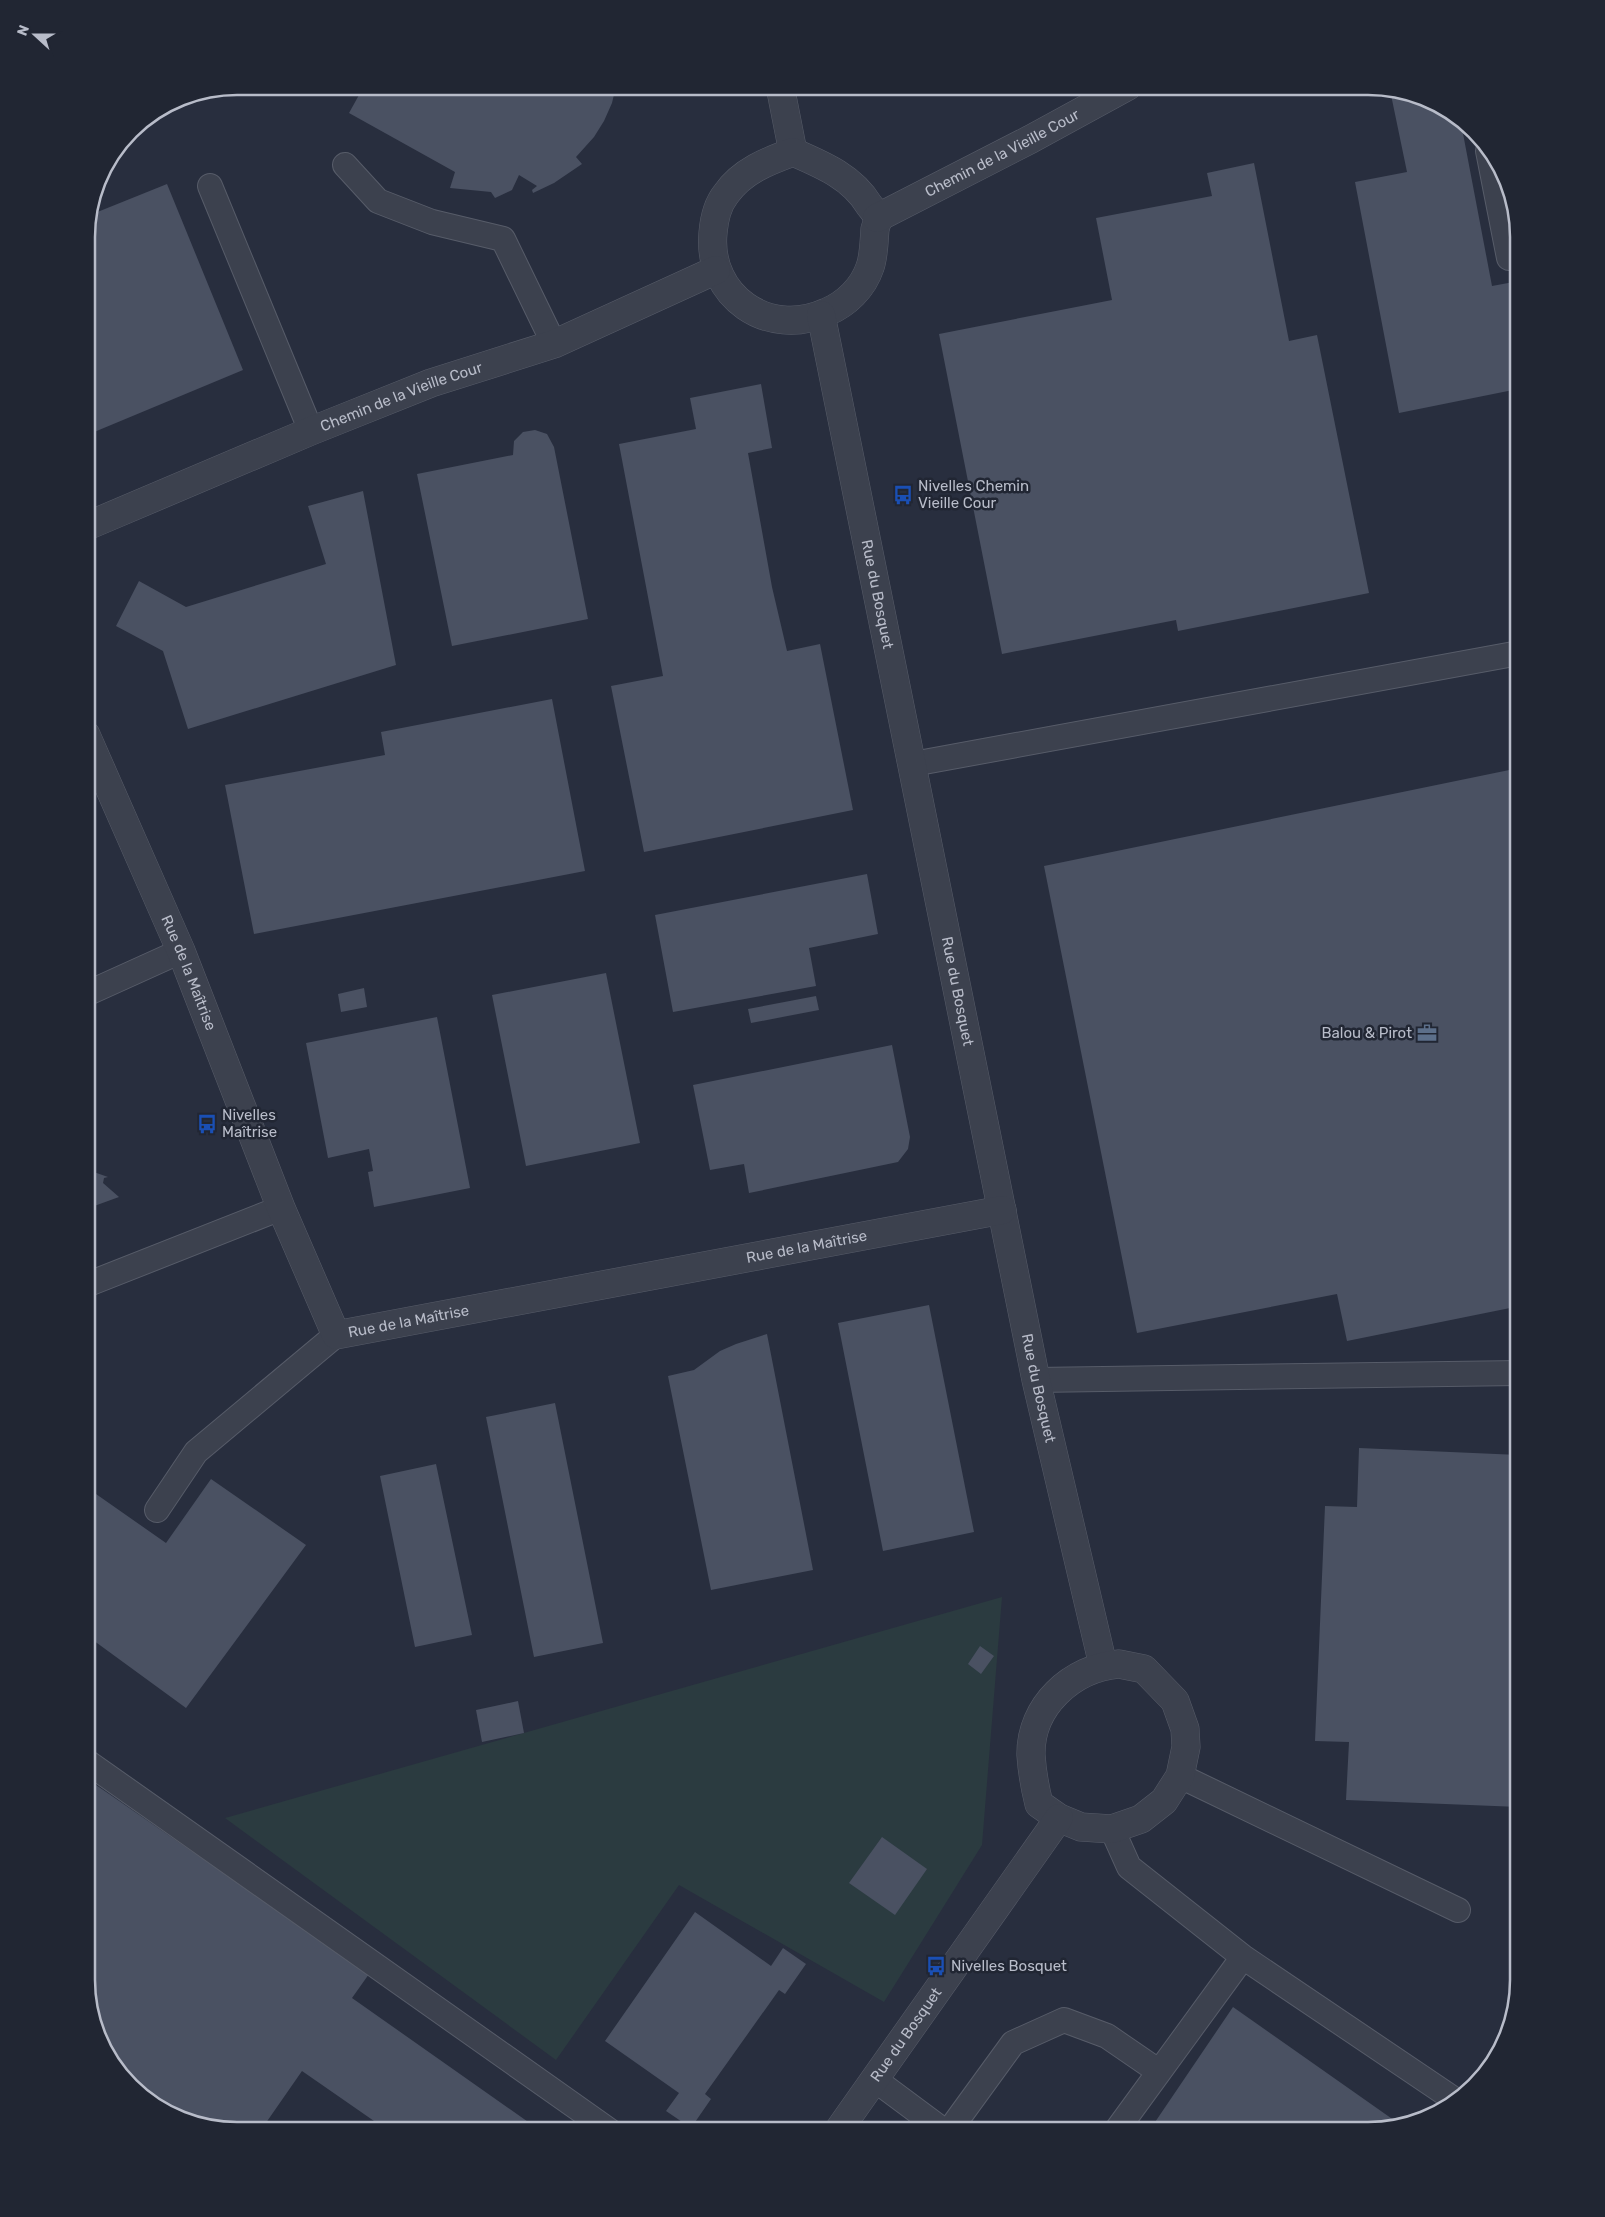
<svg xmlns="http://www.w3.org/2000/svg" width="1605" height="2217" viewBox="0 0 1605 2217" font-family="Rubik,sans-serif">
<rect width="100%" height="100%" fill="#282e3e"/>
<path fill="#2b3b40" d="M1002,1597L982,1845L884,2002L679,1885L556,2060L225,1818Z"/>
<path fill="#4a5162" d="M364,86H616L612,103L604,121L594,137L576,157L582,164L554,183L533,193L532,190L537,186L519,175L512,190L495,198L491,192L450,188L455,172L349,113Z
M1390,90L1444,107L1461,123L1492,286L1519,281V411L1513,390L1399,413L1355,182L1407,172Z
M1254,163L1289,341L1317,335L1369,593L1178,631L1176,620L1002,654L939,334L1112,300L1096,218L1212,196L1207,173Z
M167,184L243,370L87,435V226L90,215Z
M761,384L772,448L748,453L772,587L787,651L820,644L853,810L644,852L611,686L663,676L619,444L696,429L690,398Z
M535,430L547,434L554,447L588,619L452,646L417,474L513,455L514,441L523,432Z
M363,491L396,665L188,729L163,651L116,626L139,581L186,607L326,564L308,506Z
M552,699L585,871L254,934L225,785L385,755L381,732Z
M1519,768V1320L1515,1307L1347,1341L1337,1294L1137,1333L1044,866Z
M867,874L878,934L809,948L816,986L673,1012L655,915Z
M606,973L640,1143L526,1166L492,995Z
M364,988L367,1007L341,1012L338,994Z
M816,996L819,1010L751,1023L748,1009Z
M437,1017L470,1188L374,1207L368,1172L373,1171L369,1149L328,1158L306,1043Z
M892,1045L910,1137L908,1149L898,1162L749,1193L744,1164L710,1170L693,1085Z
M86,1167L88,1170L108,1177L104,1178L103,1183L119,1197L86,1209Z
M929,1305L974,1532L883,1551L838,1323Z
M767,1334L813,1570L711,1590L668,1376L694,1370L720,1351L736,1344Z
M555,1403L603,1643L534,1657L486,1417Z
M1359,1448L1519,1455V1807L1346,1800L1349,1742L1315,1741L1325,1506L1357,1507Z
M436,1464L472,1635L415,1647L380,1476Z
M211,1479L306,1545L186,1708L86,1635V1487L166,1543Z
M980,1646L994,1656L981,1674L968,1664Z
M518,1701L524,1733L482,1742L476,1710Z
M86,1778L369,1974L352,1998L541,2131L387,2130L302,2071L261,2130H227L161,2110L107,2056L86,1980Z
M882,1837L927,1869L895,1915L849,1883Z
M695,1912L771,1966L783,1948L806,1964L785,1994L779,1990L705,2094L711,2099L691,2128L666,2111L679,2093L605,2041Z
M1233,2007L1398,2123L1369,2131H1149Z
M548,2121L550,2122L561,2131H543V2127Z"/>
<g fill="none" stroke-linecap="round" stroke-linejoin="round">
<defs>
<path id="lane" d="M1488,151L1509,258L1519,256
M345,165L378,201L432,222L503,239L554,344
M210,186L311,431
M913,764L1519,653
M86,994L181,951
M86,1285L281,1208
M1036,1380L1519,1373
M157,1510L196,1452L336,1335
M86,1761L610,2131
M1180,1776L1458,1910
M1112,1829L1129,1867L1243,1957L1455,2100
M874,2079L944,2131
M949,2131L1013,2043L1064,2020L1107,2036L1158,2071
M1116,2131L1243,1957"/>
<g id="street">
<path d="M780,86L793,152"/>
<path d="M793,152C823,165 852,177 869,205C872,209 877,214 877,218C878,221 876,226 875,229C874,241 874,256 870,267C863,288 846,304 827,312C768,339 707,296 713,233C714,220 718,204 726,194C742,171 768,161 793,152Z"/>
<path id="s1" d="M877,218L1031,139L1128,86"/>
<path id="s2" d="M821,315L1036,1380L1103,1665"/>
<path id="s3" d="M87,526L311,431L431,383L554,344L716,270"/>
<path id="s4" d="M86,735L181,951L281,1208L336,1335L1002,1210"/>
<path d="M1119,1664L1144,1669L1175,1701L1185,1729L1186,1747L1180,1776L1164,1801L1141,1819L1112,1829L1081,1827L1059,1818L1039,1804C1035,1788 1032,1771 1031,1755C1030,1706 1072,1668 1119,1664Z"/>
<path id="s5" d="M838,2131L1059,1818"/>
</g>
</defs>
<use href="#lane" stroke="#575c69" stroke-width="26"/>
<use href="#street" stroke="#575c69" stroke-width="29"/>
<use href="#lane" stroke="#3c414e" stroke-width="24"/>
<use href="#street" stroke="#3c414e" stroke-width="28"/>
</g>
<defs>
<symbol id="bus-bare" viewBox="-9 -9 18 18"><path d="M-5-6H5V4H4V6H2V4H-2V6H-4V4H-5ZM-3.5-4V0h7V-4ZM-3.5 1.2v1.5H-2V1.2ZM2 1.2v1.5H3.5V1.2Z" fill="#1a4fb4" stroke="#212633" stroke-width="2.5" paint-order="stroke"/></symbol>
<symbol id="office-bare" viewBox="-9 -9 18 18"><path d="M-6-3h4V-5.5h4V-3h4V5H-6ZM-1-4.5V-3h2v-1.5ZM-6 0V1H6V0Z" fill="#5c6f8a" stroke="#212633" stroke-width="2.5" paint-order="stroke"/></symbol>
</defs>
<g fill-rule="evenodd">
<use href="#bus-bare" x="889" y="481" width="28" height="28"/>
<use href="#office-bare" x="1413" y="1019" width="28" height="28"/>
<use href="#bus-bare" x="193" y="1110" width="28" height="28"/>
<use href="#bus-bare" x="922" y="1952" width="28" height="28"/>
</g>
<g text-anchor="middle" stroke-width="5" stroke-linejoin="round" paint-order="stroke">
<g font-size="15" fill="#b8bcc9" stroke="#212633">
<text dy="5" stroke="none"><textPath href="#s1" startOffset="141">Chemin de la Vieille Cour</textPath></text>
<text dy="5" stroke="none"><textPath href="#s3" startOffset="340">Chemin de la Vieille Cour</textPath></text>
<text dy="5" stroke="none"><textPath href="#s2" startOffset="285">Rue du Bosquet</textPath></text>
<text dy="5" stroke="none"><textPath href="#s4" startOffset="259">Rue de la Maîtrise</textPath></text>
<text dy="5" stroke="none"><textPath href="#s2" startOffset="690">Rue du Bosquet</textPath></text>
<text dy="5" stroke="none"><textPath href="#s4" startOffset="1129">Rue de la Maîtrise</textPath></text>
<text dy="5" stroke="none"><textPath href="#s4" startOffset="724">Rue de la Maîtrise</textPath></text>
<text dy="5" stroke="none"><textPath href="#s2" startOffset="1095">Rue du Bosquet</textPath></text>
<text dy="5" stroke="none"><textPath href="#s5" startOffset="118">Rue du Bosquet</textPath></text>
</g>
<g font-size="15" fill="#b8bcc9" stroke="#212633" text-anchor="start">
<text x="918" y="491">Nivelles Chemin<tspan x="918" dy="17">Vieille Cour</tspan></text>
<text x="1412" y="1038" text-anchor="end">Balou &amp; Pirot</text>
<text x="222" y="1120">Nivelles<tspan x="222" dy="17">Maîtrise</tspan></text>
<text x="951" y="1971">Nivelles Bosquet</text>
</g>
</g>
<path d="M0 0H1605V2217H0ZM237 95H1368A142 142 0 0 1 1510 237V1980A142 142 0 0 1 1368 2122H237A142 142 0 0 1 95 1980V237A142 142 0 0 1 237 95Z" fill="#212633" fill-rule="evenodd"/>
<path fill="none" stroke="#b8bcc9" stroke-width="2.5" d="M237 95H1368A142 142 0 0 1 1510 237V1980A142 142 0 0 1 1368 2122H237A142 142 0 0 1 95 1980V237A142 142 0 0 1 237 95Z"/>
<g transform="translate(35 35) rotate(291)" stroke="#212633" stroke-width="4" paint-order="stroke">
<path d="M0-4L9 19L0 12L-9 19Z" fill="#b8bcc9"/>
<text y="-8" font-size="14" font-weight="bold" text-anchor="middle" fill="#b8bcc9">N</text>
</g>
</svg>
